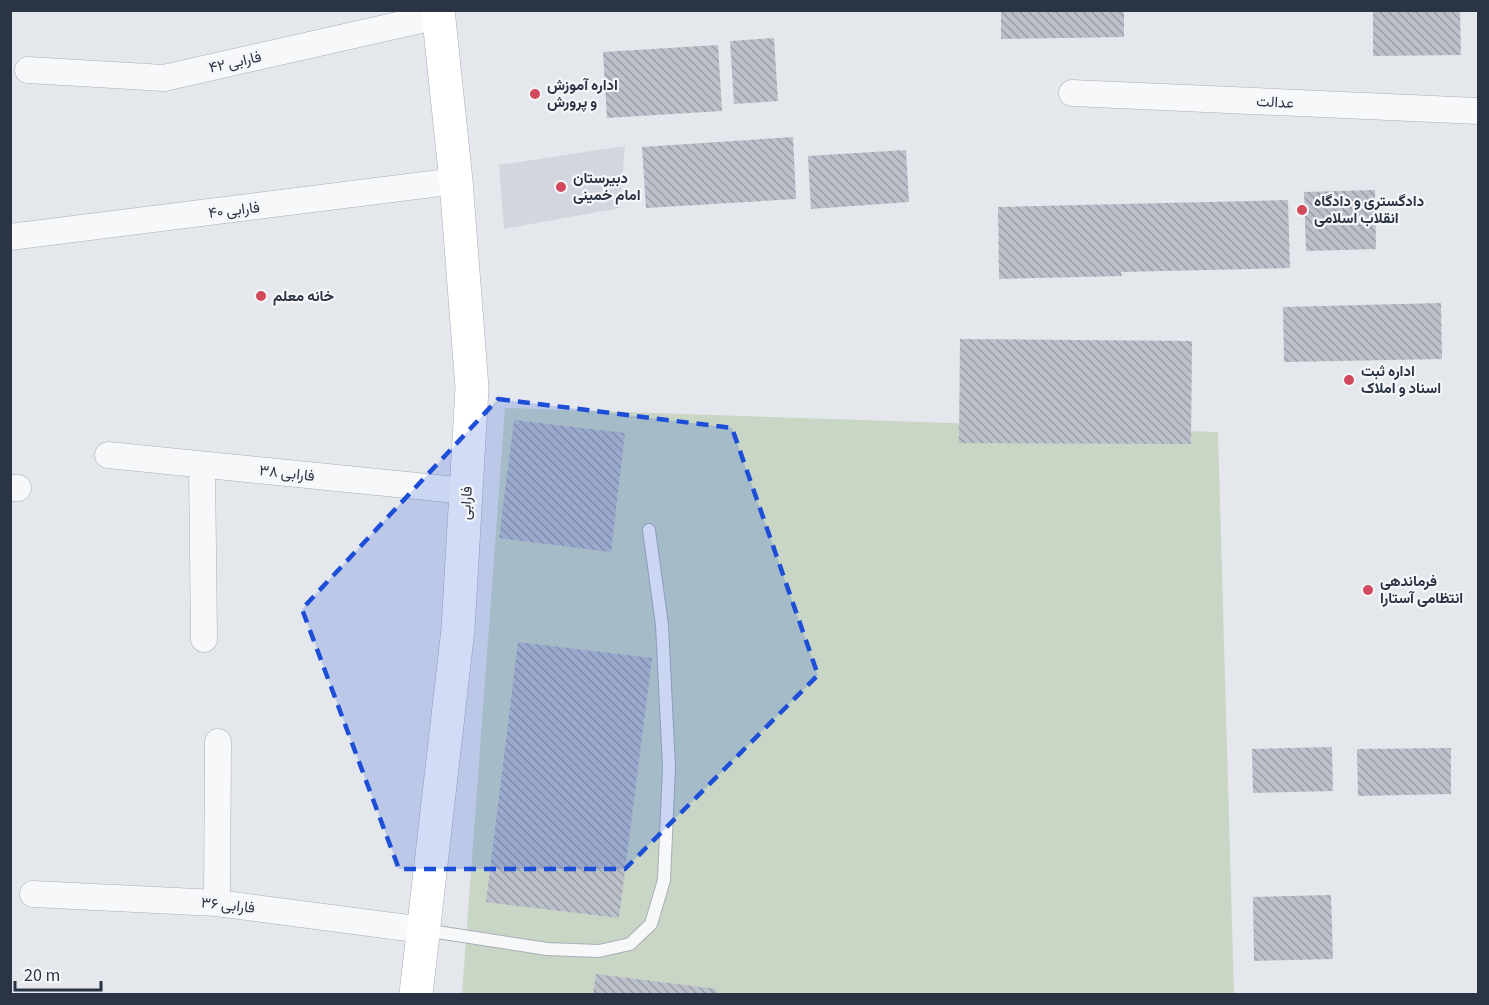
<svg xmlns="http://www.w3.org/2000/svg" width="1489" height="1005" viewBox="0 0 1489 1005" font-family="'Source Sans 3',Vazirmatn,sans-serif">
<defs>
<pattern id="building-back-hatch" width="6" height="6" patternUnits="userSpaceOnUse" patternTransform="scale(1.5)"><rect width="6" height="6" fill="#bbc0ca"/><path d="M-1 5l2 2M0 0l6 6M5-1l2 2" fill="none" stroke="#989da6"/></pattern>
</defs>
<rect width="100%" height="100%" fill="#e4e7ec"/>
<path fill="#d2d6de" d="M625,146L620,208L504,229L499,165Z"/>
<path fill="#c9d6c5" d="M505,408L1218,432L1234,994H462Z"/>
<path fill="url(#building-back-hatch)" d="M1001,10H1124V37L1001,39Z
M1373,10H1460L1461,55L1373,56Z
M774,38L778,101L734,104L730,41Z
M718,45L722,111L607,118L603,52Z
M793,137L796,199L646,208L642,147Z
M906,150L909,202L811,209L808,156Z
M1375,190L1376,249L1306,251L1304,192Z
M1288,200L1290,268L1121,272L1122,276L999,279L998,207Z
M1441,303L1442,359L1284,362L1283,307Z
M960,339L1192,341L1191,444L959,443Z
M514,420L625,433L611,552L499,538Z
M518,642L652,658L619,918L486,902Z
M1332,747L1333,791L1253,793L1252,749Z
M1451,748V794L1358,796L1357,749Z
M1331,895L1333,959L1254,961L1253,897Z
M596,974L717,989L716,994H593Z"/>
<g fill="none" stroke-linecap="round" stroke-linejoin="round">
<defs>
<path id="lane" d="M424,930L547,949L599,951L630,944L651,924L664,880L669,767L662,625L649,530"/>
<path id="street" d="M28,70L164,78L438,16
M1072,93L1478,111
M10,237L456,181
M108,455L466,491
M202,465L204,639
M10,488H18
M33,894L217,903L423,930
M217,903L218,742"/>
<path id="secondary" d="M416,994L458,629L472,388L456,181L438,10"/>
</defs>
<use href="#lane" stroke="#a9aeb7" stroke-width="14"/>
<use href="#street" stroke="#a9aeb7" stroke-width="27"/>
<use href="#secondary" stroke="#a9aeb7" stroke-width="34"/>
<use href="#lane" stroke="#f7f8fa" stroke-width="12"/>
<use href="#street" stroke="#f7f8fa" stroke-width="26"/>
<use href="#secondary" stroke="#fff" stroke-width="33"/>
</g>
<path fill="#1d4ed8" fill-opacity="0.2" stroke="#1d4ed8" stroke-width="4.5" stroke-dasharray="12 8" stroke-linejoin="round" d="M498,399L732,428L818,675L625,869H399L302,609Z"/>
<g fill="#d1495b" stroke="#f4f6f9" stroke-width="2">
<circle cx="535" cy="94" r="6"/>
<circle cx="561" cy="187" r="6"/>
<circle cx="1302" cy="210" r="6"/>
<circle cx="261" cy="296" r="6"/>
<circle cx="1349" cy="380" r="6"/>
<circle cx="1368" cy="590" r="6"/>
</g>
<g text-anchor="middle" stroke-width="4.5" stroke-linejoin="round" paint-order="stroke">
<g font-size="15" fill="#2b3445" stroke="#f4f6f9">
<text transform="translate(235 62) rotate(-13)" y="5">فارابی ۴۲</text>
<text transform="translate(1275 102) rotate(3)" y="5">عدالت</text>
<text transform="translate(234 210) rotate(-7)" y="5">فارابی ۴۰</text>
<text transform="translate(287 473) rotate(6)" y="5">فارابی ۳۸</text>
<text transform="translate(466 503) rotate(-87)" y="5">فارابی</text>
<text transform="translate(228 905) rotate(6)" y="5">فارابی ۳۶</text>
</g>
<g font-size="15" font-weight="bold" fill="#2b3445" stroke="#f4f6f9" text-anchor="start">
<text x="547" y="90">اداره آموزش<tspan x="547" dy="17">و پرورش</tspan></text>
<text x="573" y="183">دبیرستان<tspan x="573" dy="17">امام خمینی</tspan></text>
<text x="1314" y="206">دادگستری و دادگاه<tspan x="1314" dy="17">انقلاب اسلامی</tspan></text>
<text x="273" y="301">خانه معلم</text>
<text x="1361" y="376">اداره ثبت<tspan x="1361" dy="17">اسناد و املاک</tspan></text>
<text x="1380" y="586">فرماندهی<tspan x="1380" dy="17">انتظامی آستارا</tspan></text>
</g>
</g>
<rect width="1489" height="1005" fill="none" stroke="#2b3445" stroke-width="24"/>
<path d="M15 981v9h86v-9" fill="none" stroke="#2b3445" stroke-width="3"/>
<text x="24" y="981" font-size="18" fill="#2b3445" stroke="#f4f6f9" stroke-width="4.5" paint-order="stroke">20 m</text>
</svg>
